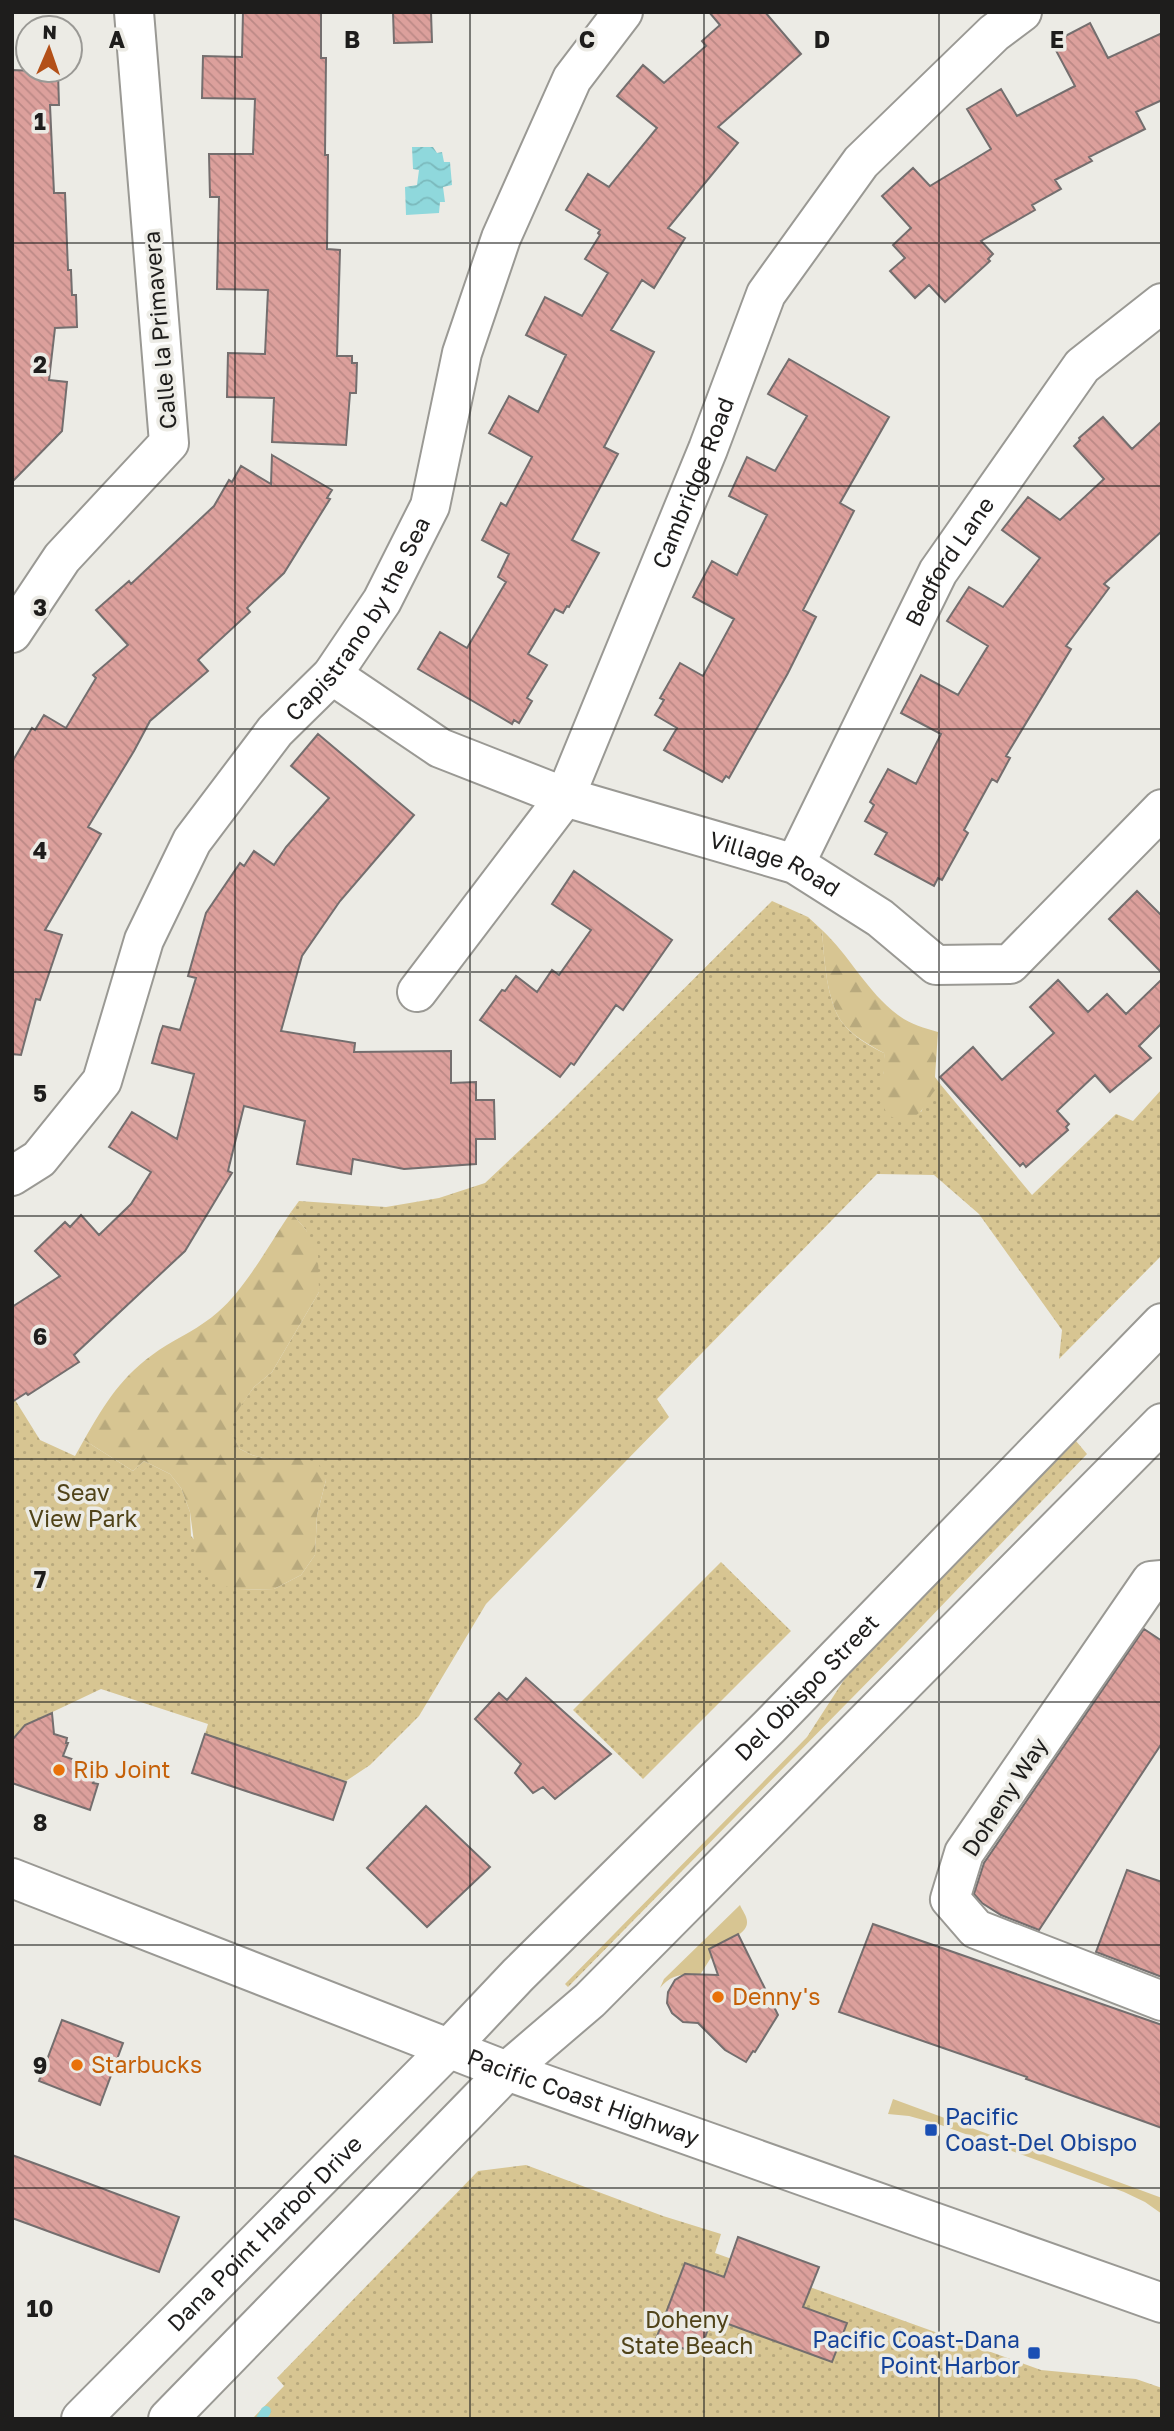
<svg xmlns="http://www.w3.org/2000/svg" width="1174" height="2431" viewBox="0 0 1174 2431" font-family="'Golos Text',sans-serif">
<defs>
<pattern id="grass-dots" width="8" height="8" patternUnits="userSpaceOnUse" patternTransform="scale(1.75)"><rect width="8" height="8" fill="#d7c592"/><path d="M2 2h.1M6 6h.1" fill="none" stroke="#b8a97d" stroke-width="1.8" stroke-linecap="round"/></pattern>
<pattern id="forest-firs" width="22" height="20" patternUnits="userSpaceOnUse" patternTransform="scale(1.75)"><rect width="22" height="20" fill="#d7c592"/><path d="M5 1l3.5 6h-7zM16 11l3.5 6h-7z" fill="#b8a97d"/></pattern>
<pattern id="water-waves" width="16" height="10" patternUnits="userSpaceOnUse" patternTransform="scale(1.75)"><rect width="16" height="10" fill="#8fd8dc"/><path d="M0 5q4-4 8 0t8 0" fill="none" stroke="#7bb9bc"/></pattern>
<pattern id="building-back-hatch" width="6" height="6" patternUnits="userSpaceOnUse" patternTransform="scale(1.75)"><rect width="6" height="6" fill="#dca09c"/><path d="M-1 5l2 2M0 0l6 6M5-1l2 2" fill="none" stroke="#bc8986"/></pattern>
</defs>
<rect width="100%" height="100%" fill="#ecebe5"/>
<path fill="url(#grass-dots)" d="M772,901L808,917L822,930C824,956 826,998 841,1021C851,1035 869,1046 884,1053L886,1065L883,1074L921,1112L930,1093L941,1085L1032,1195L1116,1114L1133,1121L1162,1089V1255L1059,1359L1062,1330L979,1214L934,1175L877,1174L657,1399L669,1417L486,1604L419,1716L370,1765L346,1781L205,1734L208,1724L101,1689L25,1725L12,1740V1395L40,1440L75,1456L84,1440L133,1471L144,1461L170,1474L181,1488L190,1512L191,1536L238,1590L274,1589L301,1575L315,1555L317,1515L326,1480L301,1458L266,1459L252,1455L240,1449L231,1434L230,1420L254,1387L272,1372L319,1292L306,1230L291,1212L299,1201L386,1207L439,1198L485,1183L556,1116Z
M1076,1441L1087,1454L904,1645L568,1987L565,1984L807,1737L853,1666Z
M721,1562L791,1631L643,1779L573,1710Z
M526,2165L663,2216L721,2234L715,2253L1041,2370L1136,2379L1162,2388V2419H252L284,2386L277,2378L478,2171Z"/>
<path fill="url(#forest-firs)" d="M822,930C850,956 867,992 898,1015C910,1024 924,1028 938,1032L935,1077L941,1085C929,1094 930,1101 921,1111C917,1116 908,1120 902,1120C869,1117 887,1072 884,1053C869,1045 851,1035 841,1021C826,998 824,956 822,930Z
M291,1212L306,1230L318,1254L319,1292L272,1372L254,1387L231,1420V1433L240,1449L252,1455L266,1459L302,1458L318,1463L326,1480L317,1515L315,1555L301,1575L274,1589L238,1590L215,1583L196,1557L190,1512L181,1488L170,1474L144,1461L133,1471L84,1440C106,1402 121,1376 159,1350C179,1337 200,1328 218,1312C246,1288 270,1243 291,1212Z"/>
<path fill="#d7c592" d="M740,1905C742,1910 747,1916 747,1922C748,1935 720,1944 709,1949L712,1956L700,1975C684,1974 671,1974 660,1988L664,1979Z
M893,2099L1162,2198V2214L1145,2202L1124,2192L938,2124L909,2116L888,2114Z"/>
<path fill="url(#water-waves)" d="M412,147H433L437,153L442,152L444,162H450L452,185L443,187L445,202H440L439,213L406,215L405,187L417,185L419,170L413,169Z"/>
<g fill="none" stroke-linecap="round" stroke-linejoin="round">
<path stroke="#8fd8dc" stroke-width="10" d="M261,2419L266,2411"/>
</g>
<path fill="url(#building-back-hatch)" stroke="#746e6e" stroke-width="2" d="M243,12H321V58H326L325,155H328L327,249L340,250L337,356H352V363H357L356,393H350L346,445L272,442L274,398L227,397L228,353L265,354L268,290L217,289L219,197H210L209,154H253L255,99L202,98L203,56L242,57Z
M393,12H431L432,42L394,43Z
M709,12H765L801,54L718,127L738,143L668,228L685,238L654,288L642,280L611,330L654,352L604,447L618,454L572,540L599,553L569,607L567,606L563,613L555,609L528,654L547,665L527,698L532,701L519,723L514,720L512,724L418,669L440,632L467,648L506,582L498,577L509,554L482,540L501,503L506,506L532,457L489,433L509,396L538,412L566,355L526,335L545,297L582,316L608,273L585,259L600,235L598,233L600,230L566,210L588,174L609,187L657,128L617,96L643,65L664,83L706,46L702,41L720,25Z
M1090,23L1108,58L1162,33V100L1136,112L1145,129L1089,157L1092,161L1055,180L1061,189L1032,205L1035,210L981,241L993,254L988,259L990,261L945,302L929,285L915,298L890,271L905,258L893,245L911,228L882,196L913,168L930,186L991,149L967,109L1001,89L1017,116L1075,86L1052,43Z
M12,70L58,72L59,105H50L54,193H65L68,270H71L72,295H76L77,327L55,328L49,380L67,382L62,431L12,482Z
M789,359L889,417L840,503L854,511L803,610L816,617L788,673L729,778L726,776L722,782L664,750L677,728L655,715L664,700L660,698L680,663L703,676L734,619L693,597L712,561L737,575L767,515L729,496L747,457L775,471L807,416L768,394Z
M1103,417L1132,449L1162,421V531L1104,584L1109,588L1066,646L1071,649L1006,756L1010,758L997,782L992,779L964,830L968,833L942,880L938,878L934,886L875,854L887,833L865,821L874,805L870,802L888,769L916,784L941,734L901,713L921,675L958,695L988,646L947,621L969,587L1003,607L1040,558L1002,530L1028,497L1060,520L1104,479L1074,446L1080,440L1079,438Z
M272,455L332,490L327,498L330,499L284,573L247,608L250,612L198,660L208,671L150,721L134,751L88,827L101,834L45,930L62,935L40,1000L36,999L21,1055L12,1054V762L32,728L35,730L44,715L66,728L96,678L93,675L128,645L96,610L129,581L131,584L214,506L229,480L232,482L241,466L271,484Z
M318,734L414,815L340,901L302,956L281,1031L355,1043L354,1052L451,1051V1083L476,1082V1100H494L495,1139H476V1164L404,1169L353,1159L351,1174L297,1164L305,1121L244,1106L228,1171L232,1173L185,1251L74,1355L79,1362L28,1395L26,1393L12,1402V1307L60,1276L35,1251L65,1222L70,1227L81,1215L99,1235L131,1204L151,1172L109,1147L132,1112L177,1139L194,1074L152,1063L160,1034L163,1026L180,1030L196,978L188,976L206,913L240,863L244,866L254,851L274,865L286,847L329,798L291,766Z
M574,871L672,940L623,1010L616,1005L574,1065L571,1063L560,1077L480,1020L502,990L505,991L516,976L537,992L552,970L559,975L591,930L552,904Z
M1137,891L1162,916V973L1109,919Z
M1162,979V1023L1139,1046L1151,1058L1110,1092L1095,1075L1057,1111L1069,1124L1066,1127L1068,1130L1026,1167L1023,1163L1020,1166L940,1077L973,1047L1002,1080L1054,1033L1030,1007L1058,980L1088,1012L1107,994L1126,1014Z
M1144,1629L1162,1641V1743L1039,1930L1001,1915L982,1903L974,1894L984,1863Z
M526,1678L611,1754L555,1799L543,1787L533,1793L515,1773L521,1764L475,1719L499,1693L507,1700Z
M52,1713L54,1734L67,1738L66,1743H68L63,1756L98,1768L93,1783L98,1784L90,1810L12,1783V1740L25,1725Z
M205,1734L346,1782L333,1820L192,1773Z
M426,1806L490,1867L427,1927L367,1868Z
M1127,1870L1162,1882V1977L1096,1952Z
M873,1924L1162,2025V2128L1026,2079L1027,2077L839,2012Z
M738,1934L778,2015L755,2052L753,2051L746,2062L725,2050L698,2023L683,2022L672,2013L667,2003L668,1992L675,1980L685,1974L718,1975L709,1949Z
M62,2020L123,2043L100,2105L39,2081Z
M12,2155L179,2217L159,2272L12,2218Z
M738,2237L819,2267L803,2307L847,2323L832,2362L712,2318L699,2354L656,2339L685,2263L724,2277Z"/>
<g fill="none" stroke-linecap="round" stroke-linejoin="round">
<defs>
<g id="street">
<path id="s1" d="M332,675L440,748L565,797L795,864L880,918L936,965L1010,964L1162,809"/>
<path id="s2" d="M795,864L938,572L1082,366L1162,303"/>
<path id="s3" d="M417,992L565,797L708,449L766,294L861,162L994,33L1022,12"/>
<path id="s4" d="M12,1176L39,1159L102,1081L144,940L192,841L275,731L332,675L382,601L430,506L462,353L501,238L572,79L623,12"/>
<path d="M1162,1580L1151,1581L964,1853L950,1899L976,1929L1162,2001"/>
</g>
<g id="secondary">
<path d="M12,633L62,558L169,443L134,12"/>
<path id="s5" d="M81,2419L449,2048"/>
<path d="M168,2419L507,2071"/>
</g>
<g id="primary">
<path id="s6" d="M449,2048L518,1975L769,1727L1162,1323"/>
<path d="M507,2071L590,2000L1162,1423"/>
</g>
<g id="highway">
<path id="s7" d="M12,1878L507,2071L1162,2303"/>
</g>
</defs>
<use href="#street" stroke="#9a9994" stroke-width="42"/>
<use href="#secondary" stroke="#9a9994" stroke-width="42"/>
<use href="#primary" stroke="#9a9994" stroke-width="42"/>
<use href="#highway" stroke="#9a9994" stroke-width="42"/>
<use href="#street" stroke="#fff" stroke-width="38"/>
<use href="#secondary" stroke="#fff" stroke-width="38"/>
<use href="#primary" stroke="#fff" stroke-width="38"/>
<use href="#highway" stroke="#fff" stroke-width="38"/>
</g>
<path fill="none" stroke="#1e1d1c" stroke-width="2" stroke-opacity="0.55" d="M235,12V2419M470,12V2419M704,12V2419M939,12V2419M12,243H1162M12,486H1162M12,729H1162M12,972H1162M12,1216H1162M12,1459H1162M12,1702H1162M12,1945H1162M12,2188H1162"/>
<g fill="#e8710a" stroke="#ecebe5" stroke-width="2.5">
<circle cx="59" cy="1770" r="7"/>
<circle cx="718" cy="1997" r="7"/>
<circle cx="77" cy="2065" r="7"/>
</g>
<g fill="#1a4fb4" stroke="#ecebe5" stroke-width="2.5">
<rect x="924" y="2123" width="14" height="14" rx="3.5"/>
<rect x="1027" y="2346" width="14" height="14" rx="3.5"/>
</g>
<g text-anchor="middle" stroke-width="7" stroke-linejoin="round" paint-order="stroke">
<g font-size="23" fill="#1e1d1c" stroke="#ecebe5">
<text transform="translate(160 330) rotate(-95)" y="8">Calle la Primavera</text>
<text dy="8" stroke="none"><textPath href="#s3" startOffset="584">Cambridge Road</textPath></text>
<text dy="8" stroke="none"><textPath href="#s2" startOffset="340">Bedford Lane</textPath></text>
<text dy="8" stroke="none"><textPath href="#s4" startOffset="668">Capistrano by the Sea</textPath></text>
<text dy="8" stroke="none"><textPath href="#s1" startOffset="485">Village Road</textPath></text>
<text dy="8" stroke="none"><textPath href="#s6" startOffset="508">Del Obispo Street</textPath></text>
<text transform="translate(1005 1797) rotate(-57)" y="8">Doheny Way</text>
<text dy="8" stroke="none"><textPath href="#s7" startOffset="612">Pacific Coast Highway</textPath></text>
<text dy="8" stroke="none"><textPath href="#s5" startOffset="261">Dana Point Harbor Drive</textPath></text>
</g>
<g font-size="23" fill="#504319" stroke="#ecebe5">
<text x="83" y="1501">Seav<tspan x="83" dy="26">View Park</tspan></text>
<text x="687" y="2328">Doheny<tspan x="687" dy="26">State Beach</tspan></text>
</g>
<g font-size="23" fill="#c56008" stroke="#ecebe5" text-anchor="start">
<text x="73" y="1778">Rib Joint</text>
<text x="732" y="2005">Denny's</text>
<text x="91" y="2073">Starbucks</text>
</g>
<g font-size="23" fill="#164399" stroke="#ecebe5" text-anchor="start">
<text x="945" y="2125">Pacific<tspan x="945" dy="26">Coast-Del Obispo</tspan></text>
<text x="1020" y="2348" text-anchor="end">Pacific Coast-Dana<tspan x="1020" dy="26">Point Harbor</tspan></text>
</g>
</g>
<g font-size="23" text-anchor="middle" font-weight="bold" fill="#1e1d1c" stroke="#ecebe5" stroke-width="7" stroke-linejoin="round" paint-order="stroke">
<text x="117" y="48">A</text>
<text x="352" y="48">B</text>
<text x="587" y="48">C</text>
<text x="822" y="48">D</text>
<text x="1057" y="48">E</text>
<text x="40" y="130">1</text>
<text x="40" y="373">2</text>
<text x="40" y="616">3</text>
<text x="40" y="859">4</text>
<text x="40" y="1102">5</text>
<text x="40" y="1345">6</text>
<text x="40" y="1588">7</text>
<text x="40" y="1831">8</text>
<text x="40" y="2074">9</text>
<text x="40" y="2317">10</text>
</g>
<rect width="1174" height="2431" fill="none" stroke="#1e1d1c" stroke-width="28"/>
<g transform="translate(49 49) rotate(2)"><circle r="33" fill="#ecebe5" stroke="#9a9995" stroke-width="2"/>
<path d="M0-5L12 26L0 18L-12 26Z" fill="#b35018"/>
<text y="-10" font-size="19" font-weight="bold" text-anchor="middle" fill="#1e1d1c">N</text>
</g>
</svg>
